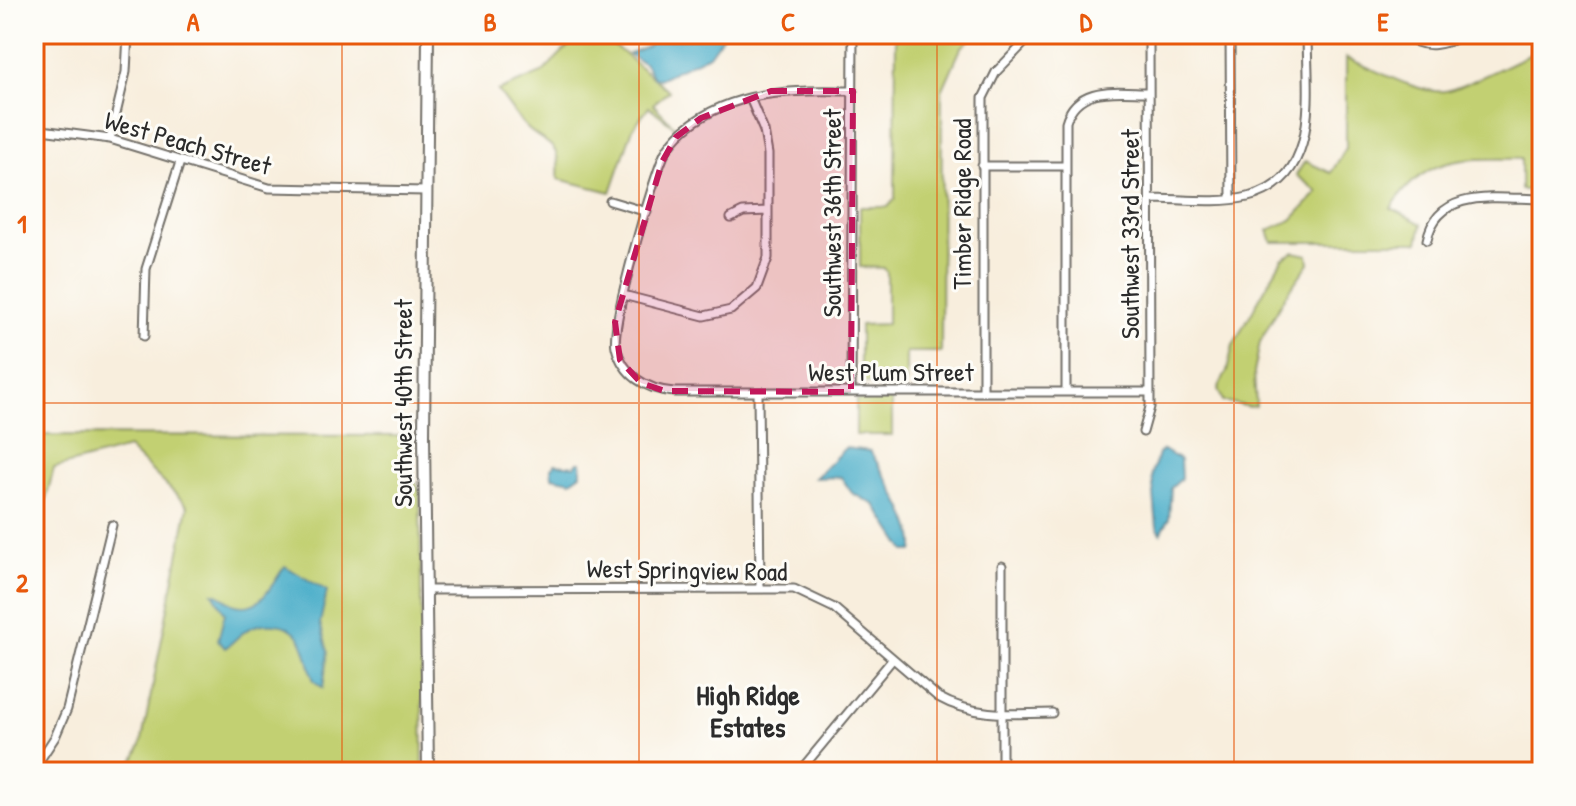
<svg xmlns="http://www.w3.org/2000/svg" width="1576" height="806" viewBox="0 0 1576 806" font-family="'Patrick Hand',sans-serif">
<rect width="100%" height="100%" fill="#fdfcf7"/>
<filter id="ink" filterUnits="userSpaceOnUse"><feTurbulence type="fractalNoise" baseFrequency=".0125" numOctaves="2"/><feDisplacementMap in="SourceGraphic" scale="16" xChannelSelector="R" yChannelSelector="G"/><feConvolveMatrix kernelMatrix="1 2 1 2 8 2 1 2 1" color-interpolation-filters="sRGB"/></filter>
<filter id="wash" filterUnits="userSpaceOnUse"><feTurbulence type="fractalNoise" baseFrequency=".006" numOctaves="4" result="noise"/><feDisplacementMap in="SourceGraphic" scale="32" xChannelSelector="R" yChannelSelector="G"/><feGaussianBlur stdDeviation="1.8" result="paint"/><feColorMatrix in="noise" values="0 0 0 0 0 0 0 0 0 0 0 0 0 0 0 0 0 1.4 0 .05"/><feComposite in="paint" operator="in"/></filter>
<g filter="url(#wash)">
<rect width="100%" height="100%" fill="#f8eedd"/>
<path fill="#c2d072" stroke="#767e4e" stroke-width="2" d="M580,34H600L669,91L653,104L675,127L649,107L633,128L611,192L558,179C561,139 547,147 527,128C516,117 507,103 498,91L542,73Z
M896,34H976L961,48L942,91L941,352H906V383H860V325L887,324V273L884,268L860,267V207H888L895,199Z
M1542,44V190H1521V159C1463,158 1425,155 1391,208L1422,224L1418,242H1272L1268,230L1292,220L1318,192L1296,175L1305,161L1331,173L1346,148V58C1371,67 1420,95 1445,91C1459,90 1514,61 1531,54Z
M1294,252L1308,255L1309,263L1283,299L1260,342L1254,373L1256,406L1249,407L1223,401L1218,389L1227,371L1233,345L1282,259Z
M856,400H892V435H856Z
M34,435L411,436V471L420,492L423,772H128L141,745L188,506L128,448L54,468L34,545Z"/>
<path fill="#4aadc9" stroke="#3a6c7a" stroke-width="2" d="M659,34H724L709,55L659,79L653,78L645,64L628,54L648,46Z
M845,448L870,451C882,471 921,531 913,551H905L875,505L852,493L841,477L815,478Z
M1164,450L1180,460L1181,479L1171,488L1169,519L1161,533L1157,527L1152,474L1158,454Z
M578,462H581V474L571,481L552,477L551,468L555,464L575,466Z
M285,566L327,591L320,623L328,651L323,688L314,681C305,655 307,627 275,624C266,623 258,624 250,628C240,633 234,642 225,648L218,640L225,613L213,593C223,594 227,603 236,605C263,612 273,581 285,566Z"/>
</g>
<g filter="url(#ink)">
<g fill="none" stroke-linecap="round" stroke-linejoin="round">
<defs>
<path id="street" d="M1230,34L1231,199
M1403,34C1425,52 1445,44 1468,34
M853,91C795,90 733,89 685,129C677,136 670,144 665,153C653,178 610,325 616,347C623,375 646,390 674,392H1150
M34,129L110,139L269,188L426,191
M110,139L126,72L128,34
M982,166H1066
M1150,199C1181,199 1217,204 1248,197C1322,179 1307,91 1307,34
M610,201L647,212
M731,218L743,212L768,211
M1427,240C1438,186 1500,199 1542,199
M623,295L704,316L731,310L757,288L768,258V154L764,131L750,98
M144,336L146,269L180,162
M758,392L760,587
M851,392L853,34
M983,392V98L996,72L1033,34
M1066,392V122C1077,84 1118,92 1149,92
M1143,432L1150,407L1149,34
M425,590L794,589L834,608L938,697C973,717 1013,714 1052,713
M34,769L55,737L67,709L112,525
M799,772L892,660
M1002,772V566"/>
<path id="secondary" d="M428,772L424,436L428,34"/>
</defs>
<use href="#street" stroke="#736f69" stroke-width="11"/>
<use href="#secondary" stroke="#736f69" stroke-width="14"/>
<use href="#street" stroke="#fff" stroke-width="7"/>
<use href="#secondary" stroke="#fff" stroke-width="10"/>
</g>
</g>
<path fill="#c2185b" fill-opacity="0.2" stroke="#c2185b" stroke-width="6" stroke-dasharray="16 10" stroke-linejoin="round" d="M771,91H853L851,392L665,391L641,383L620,360L615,322L662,162L676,137L701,118Z"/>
<path fill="none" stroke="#e8590c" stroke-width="2" stroke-opacity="0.55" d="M342,34V772M639,34V772M937,34V772M1234,34V772M34,403H1542"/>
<g text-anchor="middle" stroke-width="6" stroke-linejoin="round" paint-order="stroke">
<g font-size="26" fill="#2b2b2b" stroke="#fdfcf7">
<text transform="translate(188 143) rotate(16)" y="9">West Peach Street</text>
<text transform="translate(962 204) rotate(-90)" y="9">Timber Ridge Road</text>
<text transform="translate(832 213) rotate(-90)" y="9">Southwest 36th Street</text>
<text transform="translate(1130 234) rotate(-90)" y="9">Southwest 33rd Street</text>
<text x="891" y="381">West Plum Street</text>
<text transform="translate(403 403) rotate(-90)" y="9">Southwest 40th Street</text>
<text transform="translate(687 570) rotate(1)" y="9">West Springview Road</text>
</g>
<g font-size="28" font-weight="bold" fill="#2b2b2b" stroke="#fdfcf7">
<text x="748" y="705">High Ridge<tspan x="748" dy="32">Estates</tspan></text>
</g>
</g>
<rect width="1576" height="806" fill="none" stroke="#fdfcf7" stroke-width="88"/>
<rect x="44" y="44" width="1488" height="718" fill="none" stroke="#e8590c" stroke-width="3"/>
<g font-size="26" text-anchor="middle" font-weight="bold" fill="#e8590c">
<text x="193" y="31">A</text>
<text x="490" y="31">B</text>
<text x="788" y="31">C</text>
<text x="1086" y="31">D</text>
<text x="1383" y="31">E</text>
<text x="22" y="233">1</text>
<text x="22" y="592">2</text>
</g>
</svg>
